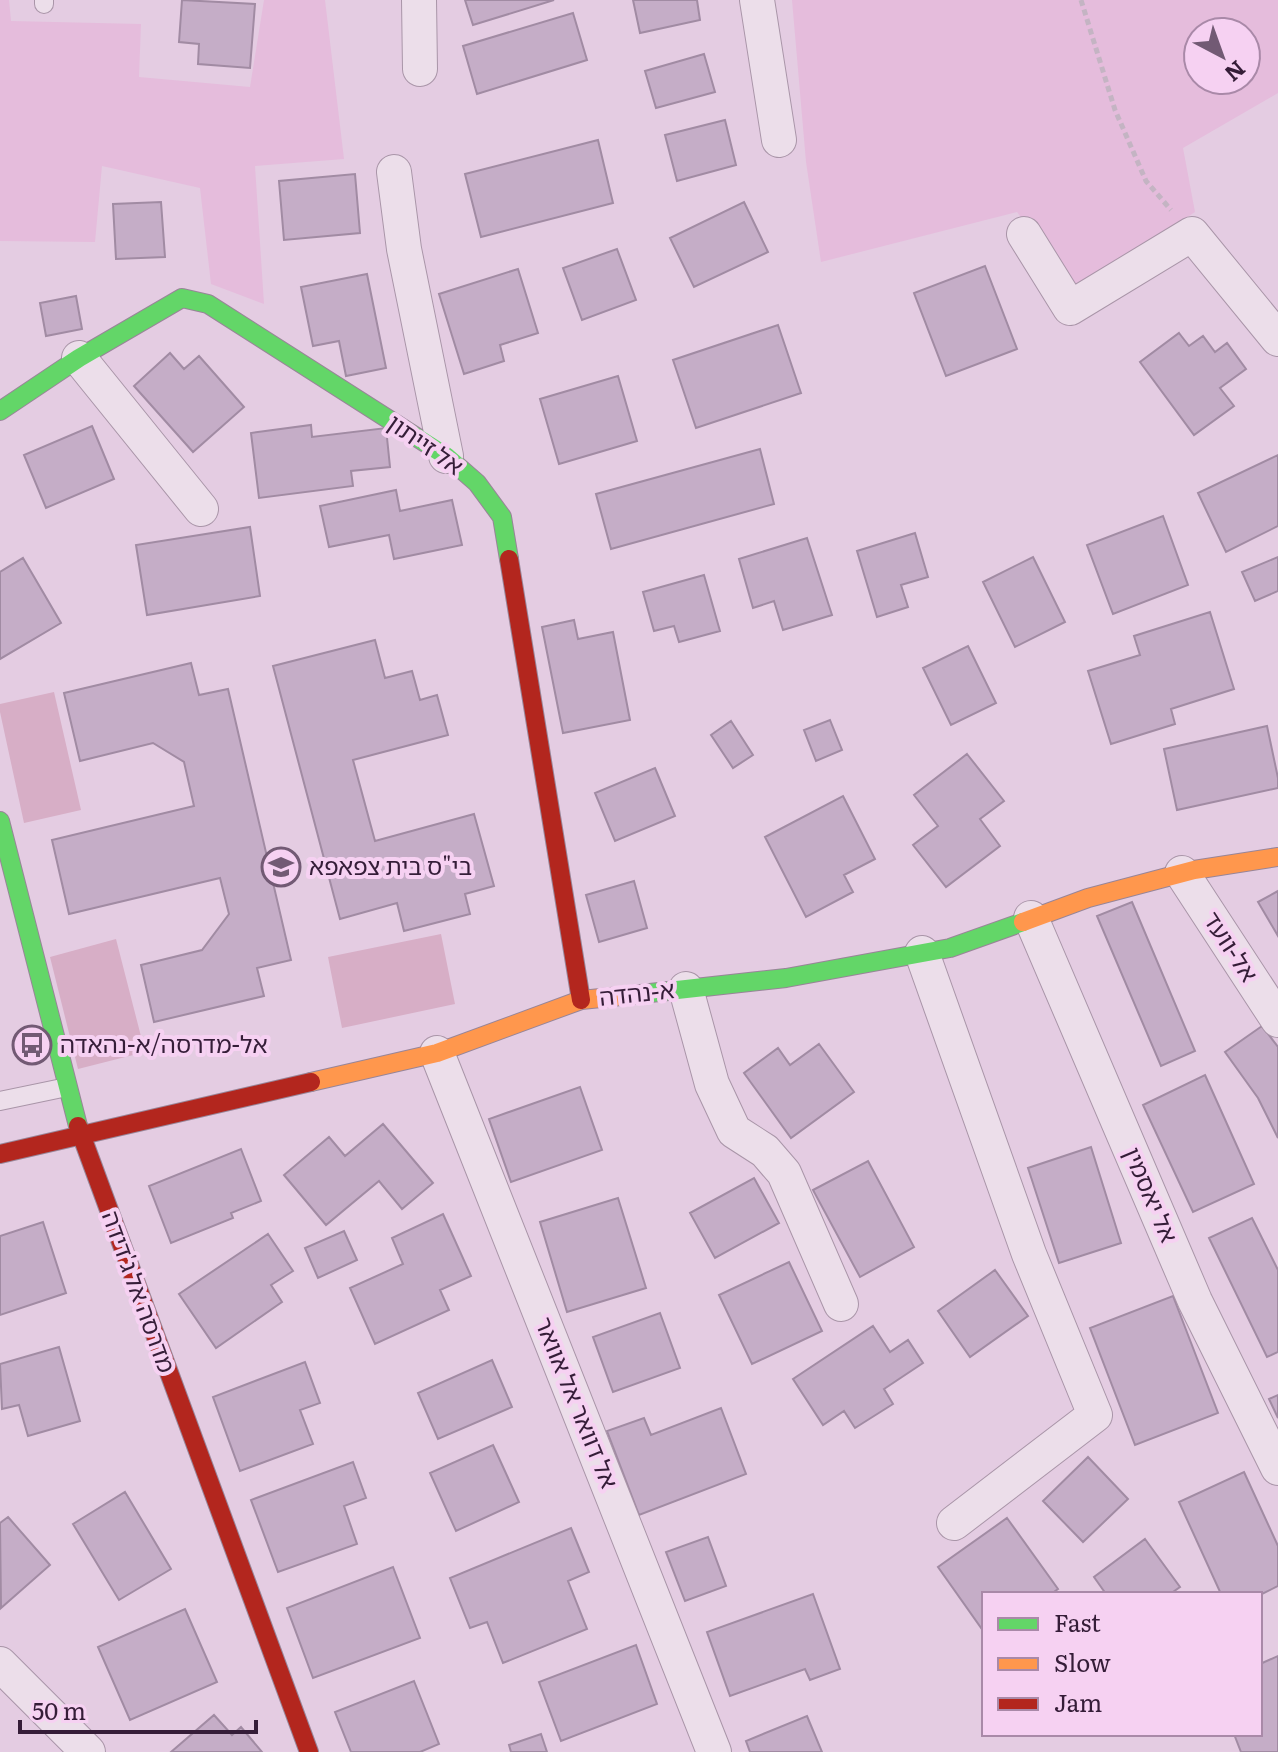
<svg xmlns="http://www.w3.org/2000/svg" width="1278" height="1752" viewBox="0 0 1278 1752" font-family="Literata,'Noto Sans Hebrew',serif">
<rect width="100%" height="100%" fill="#e4cce2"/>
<path fill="#e5bcdc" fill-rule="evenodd" d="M0,0H9L11,21L141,24L139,77L250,87L264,0H325L344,159L255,166L264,304L211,284L200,188L102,166L95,242L0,241Z
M792,0H1278V93L1183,148L1195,212L1076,291L1017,212L821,262L806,162ZM1198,32H1246V80H1198Z"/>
<path fill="#d7aec6" d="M54,692L81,810L24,823L0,712V704Z
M441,934L455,1004L342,1028L328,957Z
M116,939L145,1052L78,1069L50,957Z"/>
<path fill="#c5adc7" stroke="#a18ba3" stroke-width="2" d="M182,0L255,4L250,68L198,64L199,44L179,42Z
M465,0H554L473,25Z
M633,0H697L700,20L640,33Z
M573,13L587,60L477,94L463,46Z
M704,54L715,92L656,108L645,71Z
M725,120L736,165L677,181L665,135Z
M598,140L613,203L481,237L465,174Z
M355,174L360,233L284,240L279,181Z
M161,202L165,257L116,259L113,204Z
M744,202L768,252L694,287L670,238Z
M617,249L636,300L582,320L563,268Z
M985,266L1017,349L946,376L914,293Z
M518,269L538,333L500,345L504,361L464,374L439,294Z
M367,274L386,368L346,376L339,341L313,346L301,287Z
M76,296L82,329L46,336L40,303Z
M778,325L801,393L696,428L673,360Z
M1179,333L1189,346L1203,336L1215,352L1227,343L1246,369L1220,388L1234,406L1194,435L1140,362Z
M170,353L184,369L199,356L244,407L193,452L134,386Z
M618,376L637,441L559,464L540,399Z
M311,425L312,437L386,428L390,467L351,471L353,486L259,498L251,433Z
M92,426L114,479L46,508L24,455Z
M760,449L774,504L611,549L596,494Z
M1278,455V526L1226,552L1198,493Z
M396,490L400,511L452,500L462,545L394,559L389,535L329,547L320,506Z
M1163,516L1188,585L1113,614L1087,545Z
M250,527L260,596L147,615L136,545Z
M915,533L928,577L901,585L908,607L877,617L857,551Z
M807,538L832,615L783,630L774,601L753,608L739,559Z
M1033,557L1065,622L1015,647L983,582Z
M1278,557V591L1255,601L1242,572Z
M23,558L61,623L0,659V572Z
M704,575L720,631L679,642L674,626L654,631L643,592Z
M1210,612L1234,689L1171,709L1175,724L1111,744L1088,671L1140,655L1134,636Z
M574,620L578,639L613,632L630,720L563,733L542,627Z
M375,640L385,678L412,671L420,700L437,695L448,735L353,760L375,841L474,814L494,886L465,894L470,914L404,931L397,903L340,919L273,666Z
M968,646L996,703L951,725L923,668Z
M191,663L199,695L228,689L291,960L257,968L264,996L154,1022L141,965L202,950L229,914L220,878L69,914L52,840L194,806L184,762L153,743L80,761L64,693Z
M830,720L842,750L816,761L804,730Z
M731,721L753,755L733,768L711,735Z
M1267,726L1278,778V788L1177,810L1164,749Z
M967,754L1004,801L980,819L1000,846L946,887L913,845L938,826L914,795Z
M655,768L675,816L615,841L595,793Z
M843,796L875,859L844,875L853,892L806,917L765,837Z
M634,881L647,928L599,942L586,895Z
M1278,891V936L1258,902Z
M1132,902L1195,1051L1161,1066L1097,916Z
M1262,1026L1278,1047V1138L1258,1098L1225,1052Z
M819,1044L854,1092L791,1138L744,1073L778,1048L790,1065Z
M1205,1075L1254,1184L1193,1212L1143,1105Z
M580,1087L602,1150L511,1182L489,1119Z
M383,1124L433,1183L402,1209L379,1181L326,1225L284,1175L329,1137L345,1156Z
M1091,1147L1121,1243L1059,1263L1028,1168Z
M241,1149L261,1201L231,1213L233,1218L171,1243L149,1186Z
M868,1161L914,1247L860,1277L813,1190Z
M754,1178L779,1223L715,1258L690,1213Z
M618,1198L646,1288L567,1312L540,1222Z
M443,1214L471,1276L440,1290L449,1310L375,1344L350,1288L403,1264L392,1238Z
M1252,1218L1278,1270V1352L1267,1357L1209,1238Z
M43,1222L66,1293L0,1315V1236Z
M344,1231L357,1260L318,1278L305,1248Z
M268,1234L293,1271L271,1285L282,1302L216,1348L179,1294Z
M789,1262L822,1331L752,1364L719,1295Z
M995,1270L1028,1316L970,1357L938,1311Z
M1173,1296L1218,1413L1135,1445L1090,1328Z
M660,1313L680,1368L613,1392L593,1337Z
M873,1326L890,1352L908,1340L923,1363L884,1389L893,1404L855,1428L844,1411L823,1425L793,1379Z
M59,1347L80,1421L28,1436L19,1405L2,1409L0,1364Z
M492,1360L512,1407L438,1439L418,1393Z
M305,1362L320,1403L300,1410L313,1444L240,1471L213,1397Z
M1278,1395V1418L1269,1399Z
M721,1408L746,1474L639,1515L607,1431L644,1418L651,1435Z
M493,1445L519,1502L456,1531L430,1473Z
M1088,1457L1128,1499L1083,1542L1043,1501Z
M353,1462L366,1498L344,1506L357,1544L278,1572L251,1500Z
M1244,1472L1278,1546V1586L1260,1595L1221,1594L1179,1502Z
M125,1492L171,1569L119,1600L73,1524Z
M8,1517L50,1565L1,1608L0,1523Z
M1007,1518L1058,1589L1051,1594H984V1632L938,1567Z
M571,1528L589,1572L568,1581L587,1629L503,1663L487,1622L470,1628L450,1578Z
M708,1537L726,1586L685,1601L666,1552Z
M1145,1539L1180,1587L1170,1594H1106L1094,1577Z
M393,1567L420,1638L313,1678L287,1608Z
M813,1594L840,1669L810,1680L805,1669L730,1696L707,1632Z
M185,1609L217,1682L130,1720L98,1647Z
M636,1645L657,1704L561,1741L539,1682Z
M1278,1656V1752H1241L1234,1734H1260V1664Z
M414,1681L439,1744L420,1752H351L335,1712Z
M214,1715L232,1735L241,1727L262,1752H171Z
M807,1716L822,1752H750L746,1741Z
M541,1734L547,1752H511L509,1745Z"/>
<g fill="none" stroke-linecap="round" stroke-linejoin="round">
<defs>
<path id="lane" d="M44,0V4
M0,1101L67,1087"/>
<path id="street" d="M419,0L420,69
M757,0L779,140
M394,172L404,249L446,456
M1024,234L1070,308L1192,234L1278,339
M79,358L201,509
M1182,873L1278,1020
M1031,918L1195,1301L1278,1468
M922,953L1029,1254L1095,1415L954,1523
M686,989L712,1084L734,1131L765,1151L784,1173L841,1304
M437,1053L714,1752
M0,1664L88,1752"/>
<path id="fast" d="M0,411L79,358L182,298L208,304L446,456L477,483L502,517L509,559
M0,821L78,1126
M641,994L786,978L950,948L1023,922"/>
<path id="slow" d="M1023,922L1088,898L1194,870L1278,857
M311,1082L437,1053L581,1000L641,994"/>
<path id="jam" d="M509,559L581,1000
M78,1126L309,1752
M0,1154L311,1082"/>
</defs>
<use href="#lane" stroke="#a995a8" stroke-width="20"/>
<use href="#street" stroke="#a995a8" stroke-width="36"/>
<use href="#fast" stroke="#988598" stroke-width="20"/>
<use href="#slow" stroke="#988598" stroke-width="20"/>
<use href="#jam" stroke="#988598" stroke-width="20"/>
<path stroke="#c4b4c3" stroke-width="5" stroke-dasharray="6 4" stroke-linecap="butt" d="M1081,0L1115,110L1146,181L1171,210"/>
<use href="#lane" stroke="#ecdeea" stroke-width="18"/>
<use href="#street" stroke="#ecdeea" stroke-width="34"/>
<use href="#fast" stroke="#63d668" stroke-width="18"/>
<use href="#slow" stroke="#ff974d" stroke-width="18"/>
<use href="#jam" stroke="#b3261e" stroke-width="18"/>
</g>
<defs>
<symbol id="school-ring" viewBox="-11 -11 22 22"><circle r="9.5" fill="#f6d1f2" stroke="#725a74" stroke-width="1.5"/><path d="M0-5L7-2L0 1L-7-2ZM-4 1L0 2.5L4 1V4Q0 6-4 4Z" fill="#725a74"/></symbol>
<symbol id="bus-ring" viewBox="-11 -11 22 22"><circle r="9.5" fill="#f6d1f2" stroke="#725a74" stroke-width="1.5"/><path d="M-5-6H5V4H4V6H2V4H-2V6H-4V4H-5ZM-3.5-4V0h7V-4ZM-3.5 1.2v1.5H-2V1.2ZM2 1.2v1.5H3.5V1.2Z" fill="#725a74"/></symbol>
</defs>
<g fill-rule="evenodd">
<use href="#school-ring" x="259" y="845" width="44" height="44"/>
<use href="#bus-ring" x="10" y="1023" width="44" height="44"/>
</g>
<g text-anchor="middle" stroke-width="8" stroke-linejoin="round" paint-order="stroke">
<g font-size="24" fill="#351d38" stroke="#f6d1f2">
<text transform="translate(425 445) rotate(35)" y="8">אל זייתון</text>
<text transform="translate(1230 947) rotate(57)" y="8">אל-וועד</text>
<text transform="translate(637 994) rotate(-6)" y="8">א-נהדה</text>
<text transform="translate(1150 1195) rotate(67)" y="8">אל יאסמין</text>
<text transform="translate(138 1292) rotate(70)" y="8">מדרסה אל ג'דידה</text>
<text transform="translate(576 1403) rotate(68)" y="8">אל דוואר אל אוואר</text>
</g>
<g font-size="24" fill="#351d38" stroke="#f6d1f2" text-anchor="start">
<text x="309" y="875">בי"ס בית צפאפא</text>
<text x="60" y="1053">אל-מדרסה/א-נהאדה</text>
</g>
</g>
<rect x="982" y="1592" width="280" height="144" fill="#f6d1f2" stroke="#a989a8" stroke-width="2"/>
<rect x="998" y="1618" width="40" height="12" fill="#63d668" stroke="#a989a8" stroke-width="2"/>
<text x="1054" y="1632" font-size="24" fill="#351d38">Fast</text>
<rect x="998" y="1658" width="40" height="12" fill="#ff974d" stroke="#a989a8" stroke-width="2"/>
<text x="1054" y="1672" font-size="24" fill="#351d38">Slow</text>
<rect x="998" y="1698" width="40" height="12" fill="#b3261e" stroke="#a989a8" stroke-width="2"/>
<text x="1054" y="1712" font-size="24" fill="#351d38">Jam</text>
<g transform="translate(1222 56) rotate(139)"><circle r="38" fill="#f6d1f2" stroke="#a989a8" stroke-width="2"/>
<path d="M0-6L14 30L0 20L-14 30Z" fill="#725a74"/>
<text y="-12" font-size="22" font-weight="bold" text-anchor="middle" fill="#351d38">N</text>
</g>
<path d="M20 1720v12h236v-12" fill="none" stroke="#351d38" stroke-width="4"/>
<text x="32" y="1720" font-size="24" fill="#351d38" stroke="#f6d1f2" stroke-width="6" paint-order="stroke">50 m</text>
</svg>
